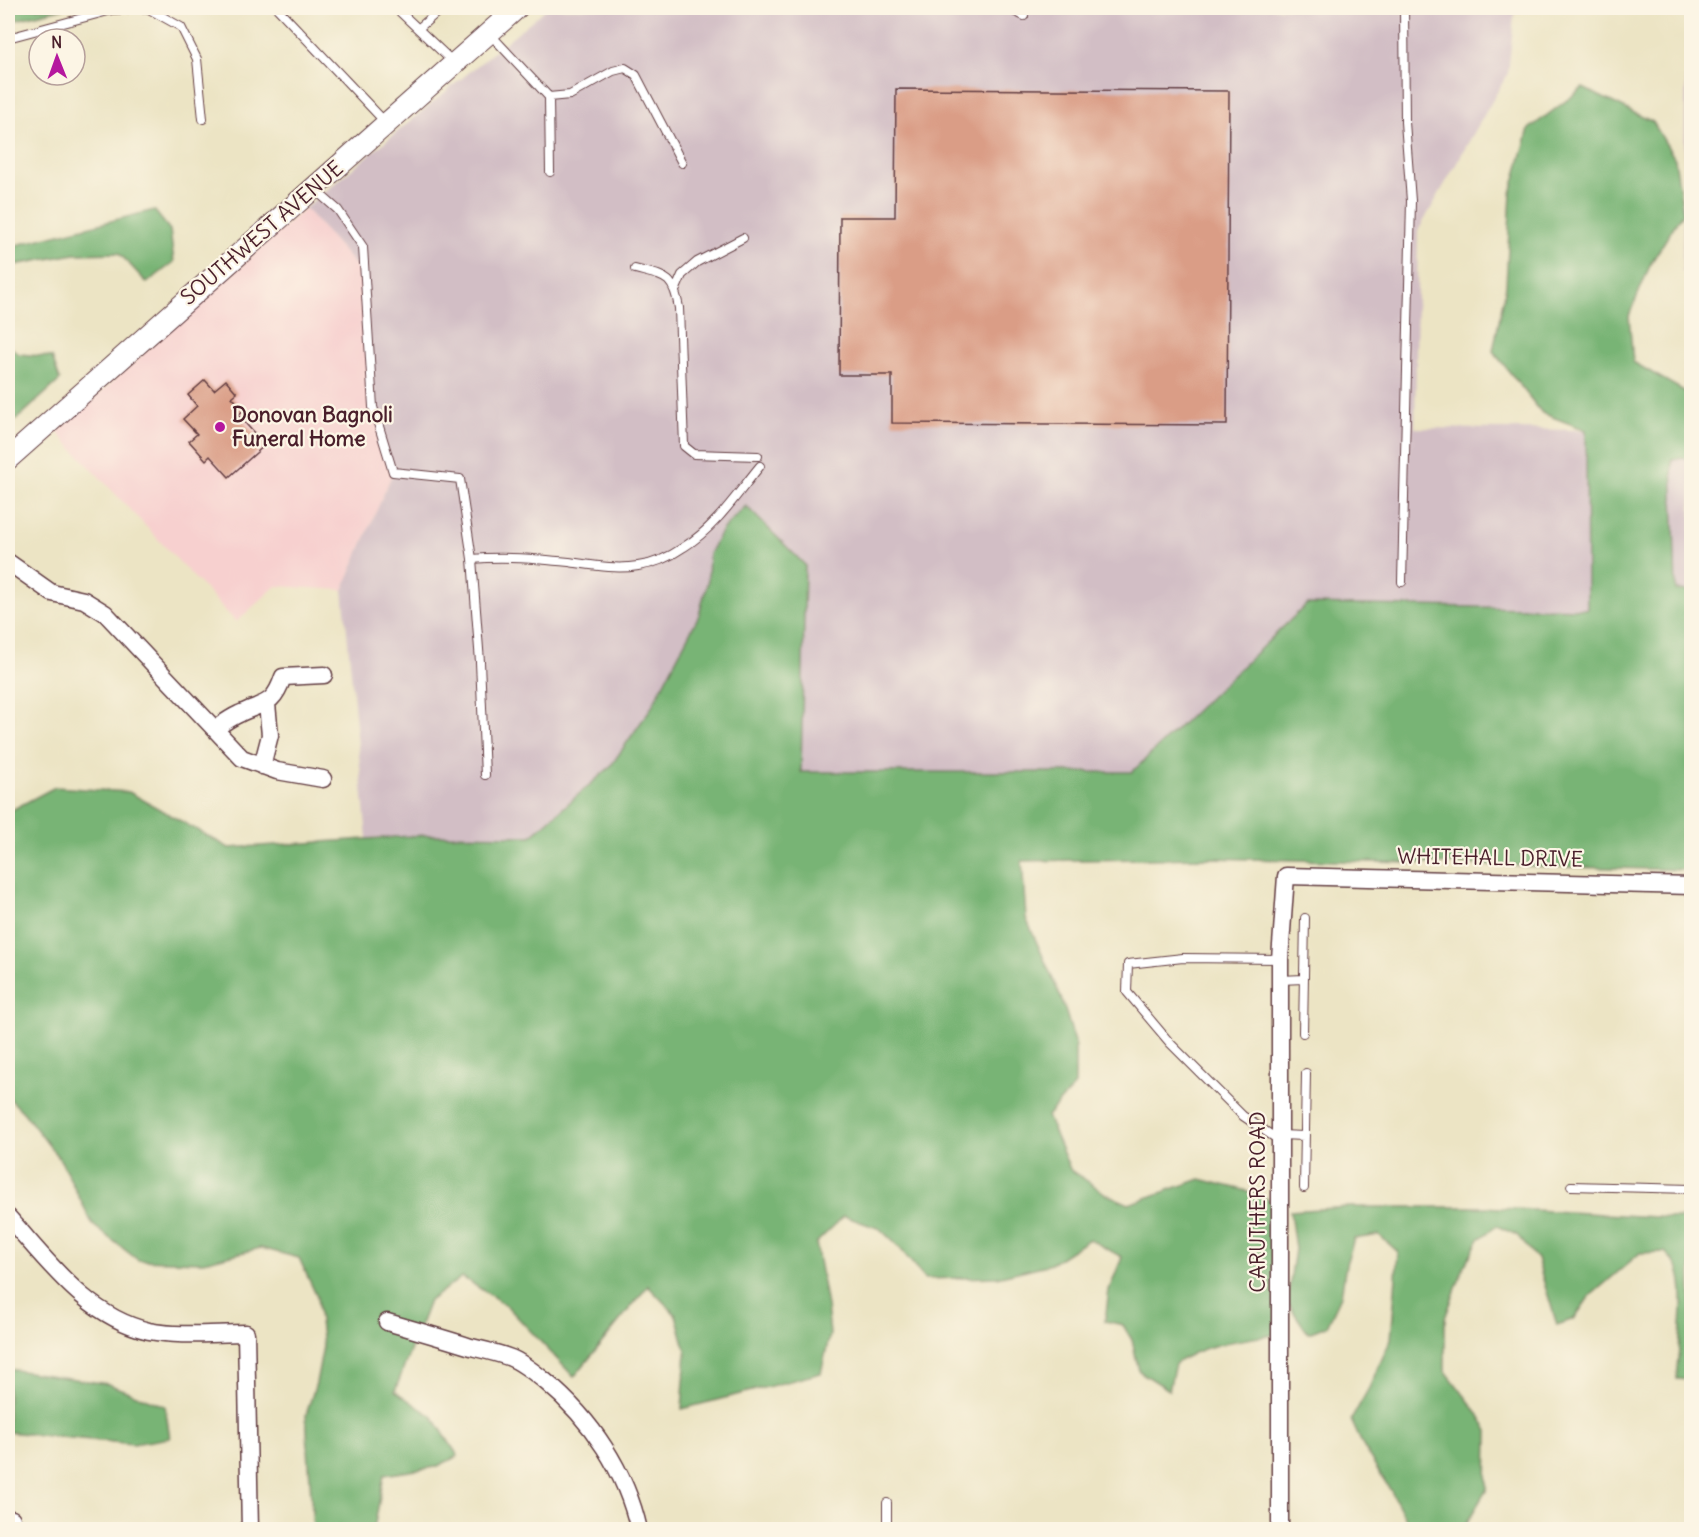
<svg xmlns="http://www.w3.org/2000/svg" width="1699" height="1537" viewBox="0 0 1699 1537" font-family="Delius,sans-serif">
<rect width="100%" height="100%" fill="#fcf5e5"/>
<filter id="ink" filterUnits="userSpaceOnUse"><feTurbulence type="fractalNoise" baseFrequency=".0167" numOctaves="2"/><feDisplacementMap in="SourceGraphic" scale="12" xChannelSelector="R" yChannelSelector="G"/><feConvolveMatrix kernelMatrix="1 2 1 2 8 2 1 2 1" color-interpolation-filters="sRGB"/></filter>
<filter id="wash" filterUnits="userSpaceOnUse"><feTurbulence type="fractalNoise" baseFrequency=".008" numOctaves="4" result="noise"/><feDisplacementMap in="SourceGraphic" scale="24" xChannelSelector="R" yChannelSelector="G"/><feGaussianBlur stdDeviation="1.35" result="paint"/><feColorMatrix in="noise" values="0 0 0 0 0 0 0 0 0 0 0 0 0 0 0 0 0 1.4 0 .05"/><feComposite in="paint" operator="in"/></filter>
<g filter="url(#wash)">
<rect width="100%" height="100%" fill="#ece4c4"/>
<path fill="#f7d0cf" d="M305,208L365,276L393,472L343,590L276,586L236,622L57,432Z"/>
<path fill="#d2bec5" d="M547,8H1515L1508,73L1418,231L1415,428L1586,430L1587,609L1307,604L1132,772H800L805,565L722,530L709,554L708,580L699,615L651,708L610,767L531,836L427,835L367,838L343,590L393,472L373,407L365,276L305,208Z
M1687,8H1692L1691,273L1682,272Z
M1691,458V591L1676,590L1672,459Z"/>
<path fill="#78b474" stroke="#616a50" stroke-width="1.5" d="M8,8H64L8,22Z
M1583,88L1653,122L1675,159L1683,212L1651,263L1629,316L1633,362L1691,395V458L1672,459L1676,590L1692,591L1691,870L1208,858L1022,861L1026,918L1062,1000L1075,1042V1085L1047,1116L1070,1169L1106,1194L1129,1204L1200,1179L1251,1192L1280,1204V1334C1244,1340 1205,1342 1175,1364L1169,1390L1139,1371L1132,1340L1123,1325L1105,1321L1109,1290L1122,1257L1089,1239L1051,1264L997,1277L925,1279L899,1247L880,1229L844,1216L816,1243L827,1306L830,1334L821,1373L682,1409L686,1351L676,1315L648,1286L574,1377L506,1305L462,1277L429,1301L395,1391L433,1417L458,1456L436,1467L384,1475L374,1529H313L306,1415L316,1383L323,1346L317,1297L299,1258L261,1248L203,1262L138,1260L93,1225L61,1161L24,1113L8,1097V812L55,787L129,792L229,848L427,835L531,836L610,767L651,708L699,615L708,580L709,554L722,530L746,506L805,565L801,772H1132L1307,604L1587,609L1586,430L1542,413L1493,351L1506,286L1511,193L1529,129Z
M154,210L170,230L174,262L147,283L119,253L75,254L8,266V247Z
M8,345L19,354L52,357L60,380L16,420H8Z
M1349,1207H1483L1691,1219V1380L1676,1379C1678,1352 1688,1290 1677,1267C1674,1261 1669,1256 1665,1252L1640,1253L1589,1297L1574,1319L1557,1325L1537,1259L1517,1235L1497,1226L1479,1239L1464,1267L1445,1318V1370L1477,1412L1488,1432L1487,1489L1463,1529H1411L1391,1491L1363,1446L1351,1420L1369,1388L1391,1339L1398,1252L1379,1235L1354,1239L1346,1264L1341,1296L1327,1326L1308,1333L1287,1302L1295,1249L1290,1211Z
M8,1369L108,1384L165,1406L170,1438L133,1444L8,1432Z"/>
<g id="blocks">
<path fill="#da9d86" d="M896,89L1229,91L1227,425L892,423V375H839L840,217H895Z
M205,380L214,390L226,380L237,393L232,397L244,410L238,415L265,445L229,477L210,456L206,460L189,441L197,434L183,419L197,406L188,395Z"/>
</g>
</g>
<g filter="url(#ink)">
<use href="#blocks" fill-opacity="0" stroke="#623d42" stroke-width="1.5"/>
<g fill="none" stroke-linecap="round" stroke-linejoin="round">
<defs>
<path id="service" d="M277,8L386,123
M396,8L454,63
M1007,8L1024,16
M419,28L442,8
M490,34L549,97L550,172
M8,38L112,10L147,8L181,27L197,59L203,119
M549,97L570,95L613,71L625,68L636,75L682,163
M313,188L338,210L363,247L373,407L393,472L460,479L472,559L480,662L485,775
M635,269C666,277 673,275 679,308L684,446L694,454L758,456
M676,289L682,275L697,262L743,238
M472,559C505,556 537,559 569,562C591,565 615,570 638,566C654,564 671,556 684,547C715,528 737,494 760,466
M1402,582L1411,201L1405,122L1404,8
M1280,980L1304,979
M1303,1033L1305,918
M1280,1135L1305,1136
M1280,1141L1243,1116L1170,1043L1127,992L1128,964L1183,958L1280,959
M1571,1186L1692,1189
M1304,1188L1306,1073
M887,1530V1503"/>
<path id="minor" d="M8,562L52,593L84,600L105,613L242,758L277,771L323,779
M215,729C222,724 230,718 239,714C263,702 273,707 283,677L324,675
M262,766L270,735L267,704
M8,1217C48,1261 87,1317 149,1331C180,1337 214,1333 246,1333L250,1530
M387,1322C415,1330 443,1338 471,1347C484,1350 498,1353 511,1358C523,1363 535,1373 545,1381C591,1419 626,1471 639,1530
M12,1530V1519
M1280,1530V959L1286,876L1692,886"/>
<path id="tertiary" d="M8,459L517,8"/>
</defs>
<use href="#service" stroke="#623d42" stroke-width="10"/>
<use href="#minor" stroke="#623d42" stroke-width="19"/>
<use href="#tertiary" stroke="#623d42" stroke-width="23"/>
<use href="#service" stroke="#fff" stroke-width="8"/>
<use href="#minor" stroke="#fff" stroke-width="16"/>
<use href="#tertiary" stroke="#fff" stroke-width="21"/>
</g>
</g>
<circle fill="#b5179e" stroke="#fcf5e5" stroke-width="2" cx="220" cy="427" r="6"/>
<g text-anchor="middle" stroke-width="4.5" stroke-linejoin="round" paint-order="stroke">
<g font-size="21" fill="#4a1f2b" stroke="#fcf5e5">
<text transform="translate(262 233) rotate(-41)" y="7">SOUTHWEST AVENUE</text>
<text transform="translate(1490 858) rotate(1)" y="7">WHITEHALL DRIVE</text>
<text transform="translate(1258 1202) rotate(-90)" y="7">CARUTHERS ROAD</text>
</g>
<g font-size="21" font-weight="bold" fill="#4a1f2b" stroke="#fcf5e5" text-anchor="start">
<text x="232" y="422">Donovan Bagnoli<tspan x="232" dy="24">Funeral Home</tspan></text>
</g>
</g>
<rect width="1699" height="1537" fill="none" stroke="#fcf5e5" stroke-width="30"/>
<g transform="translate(57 57) rotate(359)"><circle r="28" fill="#fcf5e5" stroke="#b59f9b" stroke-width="1.5"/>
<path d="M0-4.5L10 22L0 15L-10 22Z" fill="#b5179e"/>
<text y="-9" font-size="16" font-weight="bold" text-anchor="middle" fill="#4a1f2b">N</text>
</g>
</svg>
